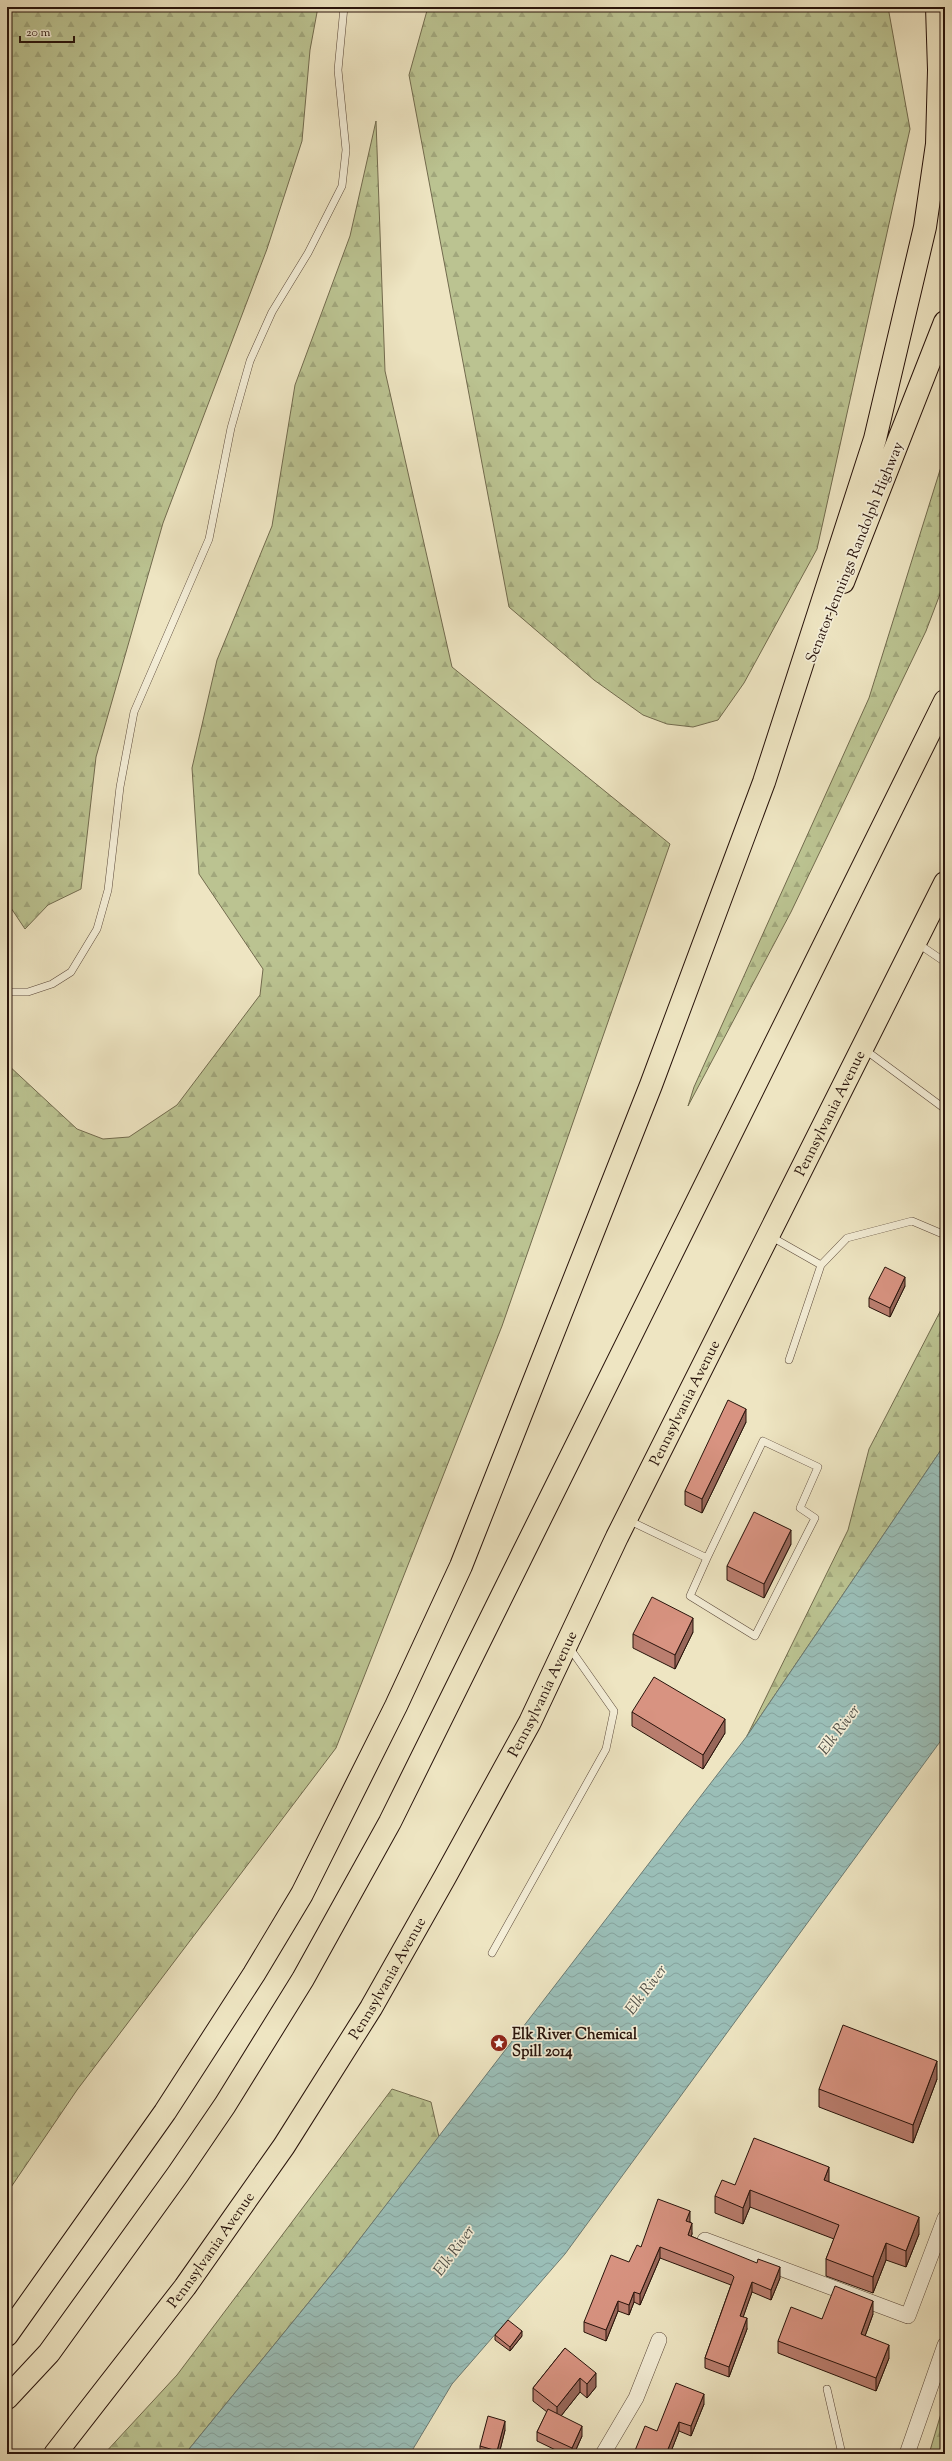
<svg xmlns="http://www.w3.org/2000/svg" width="952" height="2461" viewBox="0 0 952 2461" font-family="'Sorts Mill Goudy',serif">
<defs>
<pattern id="forest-firs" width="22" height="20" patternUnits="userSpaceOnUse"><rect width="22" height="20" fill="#bbc391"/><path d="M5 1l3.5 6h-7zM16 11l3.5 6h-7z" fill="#a1a77c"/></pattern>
<pattern id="water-waves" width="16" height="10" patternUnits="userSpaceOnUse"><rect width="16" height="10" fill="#9abeb7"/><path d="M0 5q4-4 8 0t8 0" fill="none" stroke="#85a29c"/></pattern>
</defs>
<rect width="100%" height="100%" fill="#eee5c2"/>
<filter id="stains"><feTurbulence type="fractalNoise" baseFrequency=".005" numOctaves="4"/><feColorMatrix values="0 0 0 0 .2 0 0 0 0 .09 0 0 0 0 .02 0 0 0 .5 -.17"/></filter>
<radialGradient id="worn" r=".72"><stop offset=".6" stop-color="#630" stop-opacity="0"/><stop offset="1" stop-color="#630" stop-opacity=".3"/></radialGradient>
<path fill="url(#forest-firs)" stroke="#726b4e" d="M7,7H318L310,50L302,141L267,249L163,523L96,757L81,889L48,905L25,929L7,902Z
M428,7H888L910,129L817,549L744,683L718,720L693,727L667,724L643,715L594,680L509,607L409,75Z
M376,121L385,371L452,667L670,844L502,1326L336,1748L77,2090L7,2193V1064L77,1129L103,1139L129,1137L177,1105L260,995L263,969L199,874L192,768L217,660L272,526L295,385L350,236Z
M945,454V581L926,631L791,912L688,1106L694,1087L869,698Z
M945,1302V1444L747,1736L848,1530L869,1449Z
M392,2089L431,2102L439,2137L349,2253L185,2454H104L177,2375Z
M945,2400V2454H929Z"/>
<path fill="url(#water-waves)" stroke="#6c7a72" d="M945,1444V1735L565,2254L452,2384L410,2454H185L349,2253L747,1736Z"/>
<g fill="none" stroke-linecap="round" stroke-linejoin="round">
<defs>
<path id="service" d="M917,943L945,962
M7,990L10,992H28L52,984L71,972L97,929L108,890L120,787L134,712L209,539L231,428L250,361L272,312L308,253L342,186L346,150L338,70L344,7
M864,1049L945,1109
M770,1236L821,1265L789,1360
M821,1265L847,1238L912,1221L945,1235
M628,1520L707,1558L690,1596L755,1636L815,1518L800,1508L818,1467L763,1441L707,1558
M492,1953L606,1749L614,1711L569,1647
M827,2389L842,2454"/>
<path id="minor" d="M705,2240L908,2316L945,2218
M603,2454L636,2398L659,2340
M907,2454L945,2345"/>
<g id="primary">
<path id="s1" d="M55,2454L185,2287L284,2146L371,2008L445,1877L530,1722L617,1537L945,883"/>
</g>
<path id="motorway" d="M843,582L945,322
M7,2335L165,2112L254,1974L302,1894L396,1706L461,1566L651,1085L764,782L875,439L925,227L937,144L939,70L937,7
M7,2398L49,2353L178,2174L225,2105L303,1979L390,1822L945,701"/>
</defs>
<use href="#service" stroke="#5a4839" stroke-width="8"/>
<use href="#minor" stroke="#5a4839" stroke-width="16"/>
<use href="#primary" stroke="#28130b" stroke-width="24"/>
<use href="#motorway" stroke="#28130b" stroke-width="24"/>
<use href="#service" stroke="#f4eed7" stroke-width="7"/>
<use href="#minor" stroke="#f4eed7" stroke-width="15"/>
<use href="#primary" stroke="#eee5c2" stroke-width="22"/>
<use href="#motorway" stroke="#eee5c2" stroke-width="22"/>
</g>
<path fill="#ba7e6f" stroke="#28130b" d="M905,1286L890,1317L869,1307V1298Z
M746,1422L702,1513L685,1505V1491Z
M791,1544L764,1598L727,1580V1566Z
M693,1632L675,1669L633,1648V1634Z
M632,1712L725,1733L703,1769L632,1726Z
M937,2079L913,2143L819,2107V2089Z
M829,2182L919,2234L906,2267L886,2260L873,2293L826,2276V2259L834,2239L750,2207L743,2224L715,2213V2196L735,2185Z
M690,2221V2223L692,2234L691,2236L780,2278L771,2300L752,2292L743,2317L747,2329L729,2377L705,2368V2358L731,2285L660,2258L640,2305L634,2302L629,2315L618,2311L606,2341L584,2332V2322L641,2247Z
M873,2314L865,2336L889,2358L876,2391L778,2353V2341L822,2319Z
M495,2335L522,2336L510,2351L495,2340Z
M565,2348L596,2387L587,2398L580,2392L561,2416L582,2436L574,2454H564L537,2441V2432L547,2412L533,2401V2388Z
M704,2404L691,2436L679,2431L670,2454H634V2453L657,2431Z
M505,2430L499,2454H480V2446Z"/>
<path fill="#97675a" stroke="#28130b" d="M905,1277V1286L890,1317V1308Z
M746,1409V1422L702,1513V1499Z
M791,1530V1544L764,1598V1584Z
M693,1618V1632L675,1669V1655Z
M725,1719V1733L703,1769V1755Z
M937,2061V2079L913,2143V2125Z
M829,2167V2183L824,2180Z
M750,2190V2207L743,2224V2208Z
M690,2211V2221L686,2231V2221Z
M919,2217V2234L906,2267V2251Z
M692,2223V2234L688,2245V2235Z
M886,2243V2260L873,2293V2277Z
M660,2247V2258L640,2305V2294Z
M780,2267V2278L771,2300V2290Z
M752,2282V2292L740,2326V2316Z
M634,2292V2302L629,2315V2305Z
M618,2301V2311L606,2341V2330Z
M873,2301V2314L861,2347V2334Z
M747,2318V2329L729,2377V2367Z
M522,2331V2336L510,2351V2347Z
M889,2345V2358L876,2391V2378Z
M596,2373V2387L587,2398V2384Z
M580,2378V2392L557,2421V2407Z
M704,2394V2404L691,2436V2426Z
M505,2421V2430L499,2454H497V2451Z
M679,2422V2431L670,2454H666Z
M582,2426V2436L574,2454H572V2448Z"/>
<path fill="#d89381" stroke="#28130b" d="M885,1267L905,1277L890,1308L869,1298Z
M728,1400L746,1409L702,1499L685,1491Z
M754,1512L791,1530L764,1584L727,1566Z
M652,1597L693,1618L675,1655L633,1634Z
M654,1677L725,1719L703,1755L632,1712Z
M843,2025L937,2061L913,2125L819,2089Z
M754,2138L829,2167L824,2180L919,2217L906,2251L886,2243L873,2277L826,2259L839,2225L750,2190L743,2208L715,2196L722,2180L735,2185Z
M658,2199L690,2211L686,2221L692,2223L688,2235L757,2263L758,2259L780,2267L771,2290L752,2282L740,2316L747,2318L729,2367L705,2358L734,2277L732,2275L660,2247L640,2294L634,2292L629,2305L618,2301L606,2330L584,2322L611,2255L629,2262L637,2245L641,2247Z
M835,2286L873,2301L861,2334L889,2345L876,2378L778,2341L791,2307L822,2319Z
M508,2320L522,2331L510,2347L495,2335Z
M565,2348L596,2373L587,2384L580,2378L557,2407L533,2388Z
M676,2383L704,2394L691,2426L679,2422L666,2454H638L634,2453L645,2426L657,2431Z
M548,2409L582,2426L572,2448L537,2432Z
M488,2416L505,2421L497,2451L480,2446Z"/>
<defs>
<symbol id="sight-disc" viewBox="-11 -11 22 22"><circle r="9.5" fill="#8f2418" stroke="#f4eed7"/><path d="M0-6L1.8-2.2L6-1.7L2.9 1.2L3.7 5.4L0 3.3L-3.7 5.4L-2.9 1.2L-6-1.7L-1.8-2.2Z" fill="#fff"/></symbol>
</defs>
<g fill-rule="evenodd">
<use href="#sight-disc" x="489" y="2033" width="20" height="20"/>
</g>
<g text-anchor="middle" stroke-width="3.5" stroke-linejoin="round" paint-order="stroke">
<g font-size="15" fill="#28130b" stroke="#f4eed7">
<text transform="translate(854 552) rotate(-68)" y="5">Senator Jennings Randolph Highway</text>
<text dy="5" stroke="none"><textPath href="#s1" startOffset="1553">Pennsylvania Avenue</textPath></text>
<text dy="5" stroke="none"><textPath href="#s1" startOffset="1229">Pennsylvania Avenue</textPath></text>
<text dy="5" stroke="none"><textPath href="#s1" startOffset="905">Pennsylvania Avenue</textPath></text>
<text dy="5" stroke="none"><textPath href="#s1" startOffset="581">Pennsylvania Avenue</textPath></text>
<text dy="5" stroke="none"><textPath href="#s1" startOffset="257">Pennsylvania Avenue</textPath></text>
</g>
<g font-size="15" font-weight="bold" fill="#28130b" stroke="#f4eed7" text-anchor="start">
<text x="512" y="2039">Elk River Chemical<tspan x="512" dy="17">Spill 2014</tspan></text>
</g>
<g font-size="16" font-style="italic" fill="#504f47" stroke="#f4eed7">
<text transform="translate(838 1729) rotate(-53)" y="6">Elk River</text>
<text transform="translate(645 1989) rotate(-53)" y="6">Elk River</text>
<text transform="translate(453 2250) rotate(-54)" y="6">Elk River</text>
</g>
</g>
<rect width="952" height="2461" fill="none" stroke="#eee5c2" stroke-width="24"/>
<rect x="8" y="8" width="936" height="2445" fill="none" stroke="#28130b" stroke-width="2"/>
<rect x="12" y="12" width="928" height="2437" fill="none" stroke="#28130b"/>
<path d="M20 36v6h54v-6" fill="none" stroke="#28130b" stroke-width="2"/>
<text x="26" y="36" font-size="12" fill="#28130b" stroke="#f4eed7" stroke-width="3" paint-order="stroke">20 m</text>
<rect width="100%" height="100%" filter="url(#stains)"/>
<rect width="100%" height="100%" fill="url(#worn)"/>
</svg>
